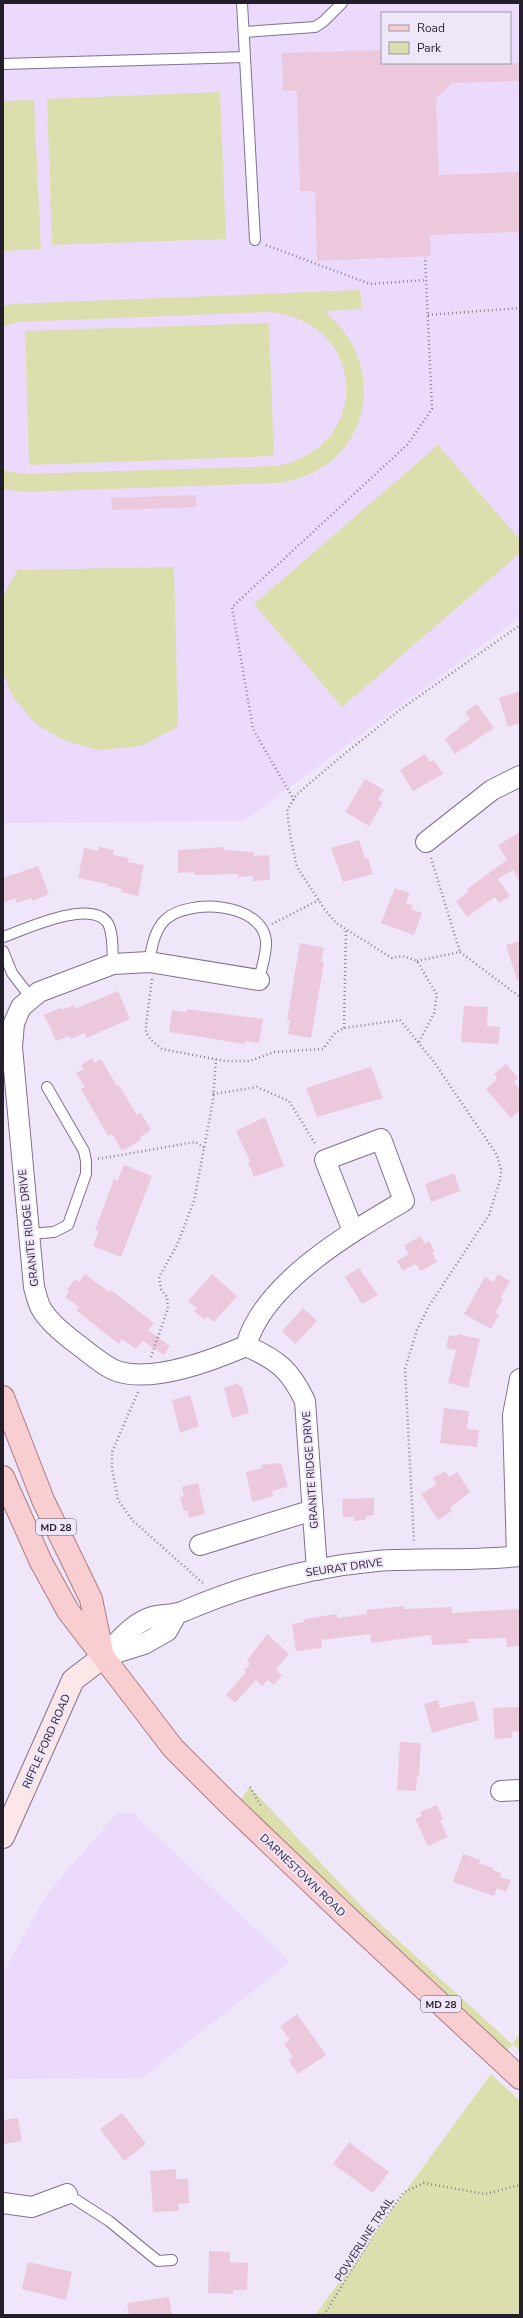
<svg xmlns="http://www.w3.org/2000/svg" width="523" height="2318" viewBox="0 0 523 2318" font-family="'Nunito Sans',sans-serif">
<rect width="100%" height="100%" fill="#f0e6fa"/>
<path fill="#ebdafb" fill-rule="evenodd" d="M3,3H520V617L244,821L3,823ZM382,13H510V63H382Z
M117,1813H133L290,1962L142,2078L3,2079V1974L46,1895Z"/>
<path fill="#dcdfad" d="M220,92L226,239L52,245L47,99Z
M34,100L41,249L3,251V101Z
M360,290L362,309L324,311C394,367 368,472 278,483L25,492L3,489V470L23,474L277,466C374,447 367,321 270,312L19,322L3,326V306L13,304Z
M269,323L274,456L29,465L25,331Z
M438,445L520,540V553L342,707L254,604Z
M174,567L178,727L141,746L98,750L63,740L35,723L13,697L3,673V597L17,570Z
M250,1787L364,1909L512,2044L520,2034V2051L513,2044L500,2059L233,1809Z
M491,2074L520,2101V2315H315Z"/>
<path fill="#ecc8dc" d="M382,50V63H520V81L452,83L436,99L439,175L520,172V232L430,235L431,256L317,261L315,191H300L297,91H283L282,53Z
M196,495V507L112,510L111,498Z
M520,691V723L508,727L499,698Z
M477,704L494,728L455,754L445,739L470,719L465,712Z
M425,754L430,762L434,760L443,774L413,791L400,770Z
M365,779L384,790L378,800L383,802L369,826L345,812Z
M520,832V882L513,870L498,879L510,896L499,903L495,897L467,917L456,901L468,892L467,889L507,860L498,845Z
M359,840L365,859L368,858L373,874L343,882L331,848Z
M99,847L114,850L113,855L129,858L128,862L144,865L138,896L121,892L122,889L108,886V884L78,878L84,848L98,851Z
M224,847V850L254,852V856L269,855L270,880L253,881V876L238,877V874L194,875V872L178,873V850Z
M38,866L49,894L32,901L31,898L17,903L15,898L3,903V878Z
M395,888L410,893L406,903L413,905L411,909L422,913L414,935L381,923Z
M520,941V980H517L506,945Z
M300,943L324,948L321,962H324L311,1038L288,1034L290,1020H287Z
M118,991L130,1019L86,1038L85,1033L71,1039L69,1036L56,1041L44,1015L60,1008L62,1010L74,1005L75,1009Z
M464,1006L488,1007L487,1026L500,1027L498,1044L461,1042Z
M187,1009L263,1019L259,1043L245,1041V1044L169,1032L172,1010L186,1012Z
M92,1058L94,1063L101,1059L117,1086L119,1085L137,1115L141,1113L151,1130L140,1137L141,1140L122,1151L112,1134L108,1136L81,1089L85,1087L76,1073L83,1069L81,1065Z
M506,1064L518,1078L514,1082L520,1090V1110L511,1118L486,1089L497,1079L494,1074Z
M371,1067L383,1098L317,1117L306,1088Z
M265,1117L284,1166L254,1177L248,1162L250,1161L236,1131Z
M124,1165L152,1176L121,1257L93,1246L99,1231L95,1230L114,1179L117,1181Z
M454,1173L460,1191L431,1202L425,1184Z
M420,1236L425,1244L429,1241L435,1252L432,1253L437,1262L421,1271L415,1264L403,1271L397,1261L409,1254L404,1246Z
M359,1268L378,1295L362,1304L345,1277Z
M85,1274L109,1292L111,1290L154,1323L148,1330L170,1346L164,1355L143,1341L136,1349L122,1339L119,1344L77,1311L79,1307L65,1297L69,1292L67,1290L75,1279L79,1282Z
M212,1274L237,1296L214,1322L207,1317L205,1320L194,1311L197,1308L188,1301Z
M498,1274L510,1281L501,1297L503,1299L495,1313L499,1315L491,1329L464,1314L485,1277L494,1282Z
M303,1308L317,1321L295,1344L282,1331Z
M458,1334L480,1339L468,1388L448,1383L456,1350L446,1348L449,1335L458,1337Z
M239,1383L240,1387L242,1386L249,1413L232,1418L224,1388Z
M190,1395L199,1426L180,1433L172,1400Z
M444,1408L469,1411L467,1429L479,1430L477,1447L440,1443Z
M281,1463L288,1487L272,1491L273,1496L252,1502L246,1472L262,1468L261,1465Z
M445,1471L449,1477L457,1472L470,1492L450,1508L452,1511L438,1520L421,1494L437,1484L433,1478Z
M198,1483L205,1514L189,1518L187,1510L184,1511L180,1497L184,1496L182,1487Z
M374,1498V1515L366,1516L365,1520L354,1521V1517H343L342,1499Z
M404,1606V1609L452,1607V1613L519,1609L520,1646L507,1647L506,1638L468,1639L469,1643L432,1645L431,1635L371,1643L370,1634L321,1640L322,1648L296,1651L292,1624L304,1622V1619L337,1614V1618L367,1614V1610Z
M267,1634L289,1654L276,1669L282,1675L274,1685L268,1680L262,1686L256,1680L235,1703L226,1695L246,1672L244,1670L250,1664L247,1661Z
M438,1700L440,1708L474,1701L479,1720L432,1733L424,1704Z
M520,1707V1731L512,1732V1738L495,1739L493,1708Z
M400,1742L421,1743L419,1777L417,1776L416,1791L397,1790Z
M437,1805L443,1819L440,1821L448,1837L428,1846L415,1819L422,1816L420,1812Z
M463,1854L480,1860L479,1863L493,1868V1870L501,1873L500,1877L511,1880L506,1892L497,1888L494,1896L453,1882Z
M297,2014L326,2055L298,2074L288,2060L293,2057L284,2044L290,2040L280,2026Z
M122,2113L146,2144L124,2161L100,2129Z
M18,2118L22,2141L3,2144V2120Z
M349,2142L389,2172L373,2193L333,2164Z
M176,2169V2179H188L189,2203L178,2204L179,2211L153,2212L150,2171Z
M209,2251L230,2252V2262L248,2263L247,2290H233V2294L208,2293Z
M28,2262L72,2272L66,2300L22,2289Z
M169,2297L172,2315H129L127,2303Z"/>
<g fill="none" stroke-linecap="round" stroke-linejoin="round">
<defs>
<path id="lane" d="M242,3L255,240
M244,32L315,27L324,21L342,3
M3,64L245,57
M3,937C26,929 89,899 107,922C114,932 112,953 113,964
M3,951L12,973L31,998
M149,962C152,947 154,931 165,920C188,898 262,902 266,941C267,953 261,969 259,980
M29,1234L54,1232L68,1225L86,1174V1161L84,1151L47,1087
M67,2194L109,2221L158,2261L172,2260"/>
<path id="street" d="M426,842L492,790L520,776
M259,980L149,962L113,964L39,992L21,1007L14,1023L12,1047L34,1287C36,1294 38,1304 42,1310C50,1323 65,1335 77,1344C88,1352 107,1369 120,1372C156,1382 213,1360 246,1346C278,1360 290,1370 305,1401L317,1570
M246,1346C263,1283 351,1232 404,1201L381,1139L325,1160L353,1231
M200,1545L313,1510
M517,1556L513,1415L520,1379
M109,1655L144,1644L167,1631L176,1615
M103,1657C118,1642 131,1624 152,1617C162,1614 173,1616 184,1611C245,1585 310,1567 377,1561C425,1558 473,1561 520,1556
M501,1791L520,1790
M3,2203L32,2207L67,2194"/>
<path id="secondary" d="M3,1837L73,1680L103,1657"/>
<path id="primary" d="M3,1397L43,1500L91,1599L102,1652
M3,1477L41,1562L68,1611L173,1748L229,1804L344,1914L520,2078"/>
</defs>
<use href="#lane" stroke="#80708e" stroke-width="12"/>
<use href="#street" stroke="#80708e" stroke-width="22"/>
<use href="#secondary" stroke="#80708e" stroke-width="24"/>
<use href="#primary" stroke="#ab7b82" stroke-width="24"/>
<path stroke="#8d8495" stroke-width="2.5" stroke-dasharray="1 3" stroke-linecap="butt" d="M266,245L370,284L426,280
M428,315L520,308
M294,800L253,729L232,607L408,444L432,409L425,257
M431,858L460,952
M272,924L319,900
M417,961L460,952L520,997
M152,979L146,1025V1033L151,1040L162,1049L225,1061H250L274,1052L323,1049L335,1033L344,1028L400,1020L434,1062L497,1155L501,1169L500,1180L489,1215L429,1306L417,1330L405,1369L414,1542
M344,1028L346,929
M419,1042L434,1013L437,995L417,961L403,956L392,958L336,923L325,910L297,867L291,840L287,811L296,795L343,755L401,709L520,625
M213,1094L257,1087L289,1101L316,1145
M98,1159L195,1142L205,1148
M151,1357L168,1308L167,1297L161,1289L159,1277L177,1245L194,1201L213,1101L216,1059
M138,1392L112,1452V1469L118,1500L132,1520L204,1584
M250,1787L261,1806
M324,2315L378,2227L404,2192L424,2183L485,2194L520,2185"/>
<use href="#lane" stroke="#fff" stroke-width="10"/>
<use href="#street" stroke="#fff" stroke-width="20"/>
<use href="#secondary" stroke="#fce7e8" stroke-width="22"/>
<use href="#primary" stroke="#f8ced0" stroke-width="22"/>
</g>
<g text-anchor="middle" stroke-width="4" stroke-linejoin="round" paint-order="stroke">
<g fill="#f0e6fa" stroke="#615968" stroke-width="1">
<rect x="36" y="1519" width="40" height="16" rx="3"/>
<rect x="421" y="1996" width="40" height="16" rx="3"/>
</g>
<g font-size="10" font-weight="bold" fill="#241d2a">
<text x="56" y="1531">MD 28</text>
<text x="441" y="2008">MD 28</text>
</g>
<g font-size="11" fill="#241d2a" stroke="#f0e6fa">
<text transform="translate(28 1228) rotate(-96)" y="4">GRANITE RIDGE DRIVE</text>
<text transform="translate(310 1470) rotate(-94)" y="4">GRANITE RIDGE DRIVE</text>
<text transform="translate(344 1567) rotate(-8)" y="4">SEURAT DRIVE</text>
<text transform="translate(46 1741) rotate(-66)" y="4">RIFFLE FORD ROAD</text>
<text transform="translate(303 1875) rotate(44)" y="4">DARNESTOWN ROAD</text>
<text transform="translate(364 2239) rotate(-57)" y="4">POWERLINE TRAIL</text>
</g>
</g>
<rect width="523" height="2318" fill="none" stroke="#241d2a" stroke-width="8"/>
<rect x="381" y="12" width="130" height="52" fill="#f0e6fa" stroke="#9e96a7"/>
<rect x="389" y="25" width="20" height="6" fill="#f8ced0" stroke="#9e96a7"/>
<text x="417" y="32" font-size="12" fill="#241d2a">Road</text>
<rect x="389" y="42" width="20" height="12" fill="#dcdfad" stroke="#9e96a7"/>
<text x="417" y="52" font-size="12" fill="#241d2a">Park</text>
</svg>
